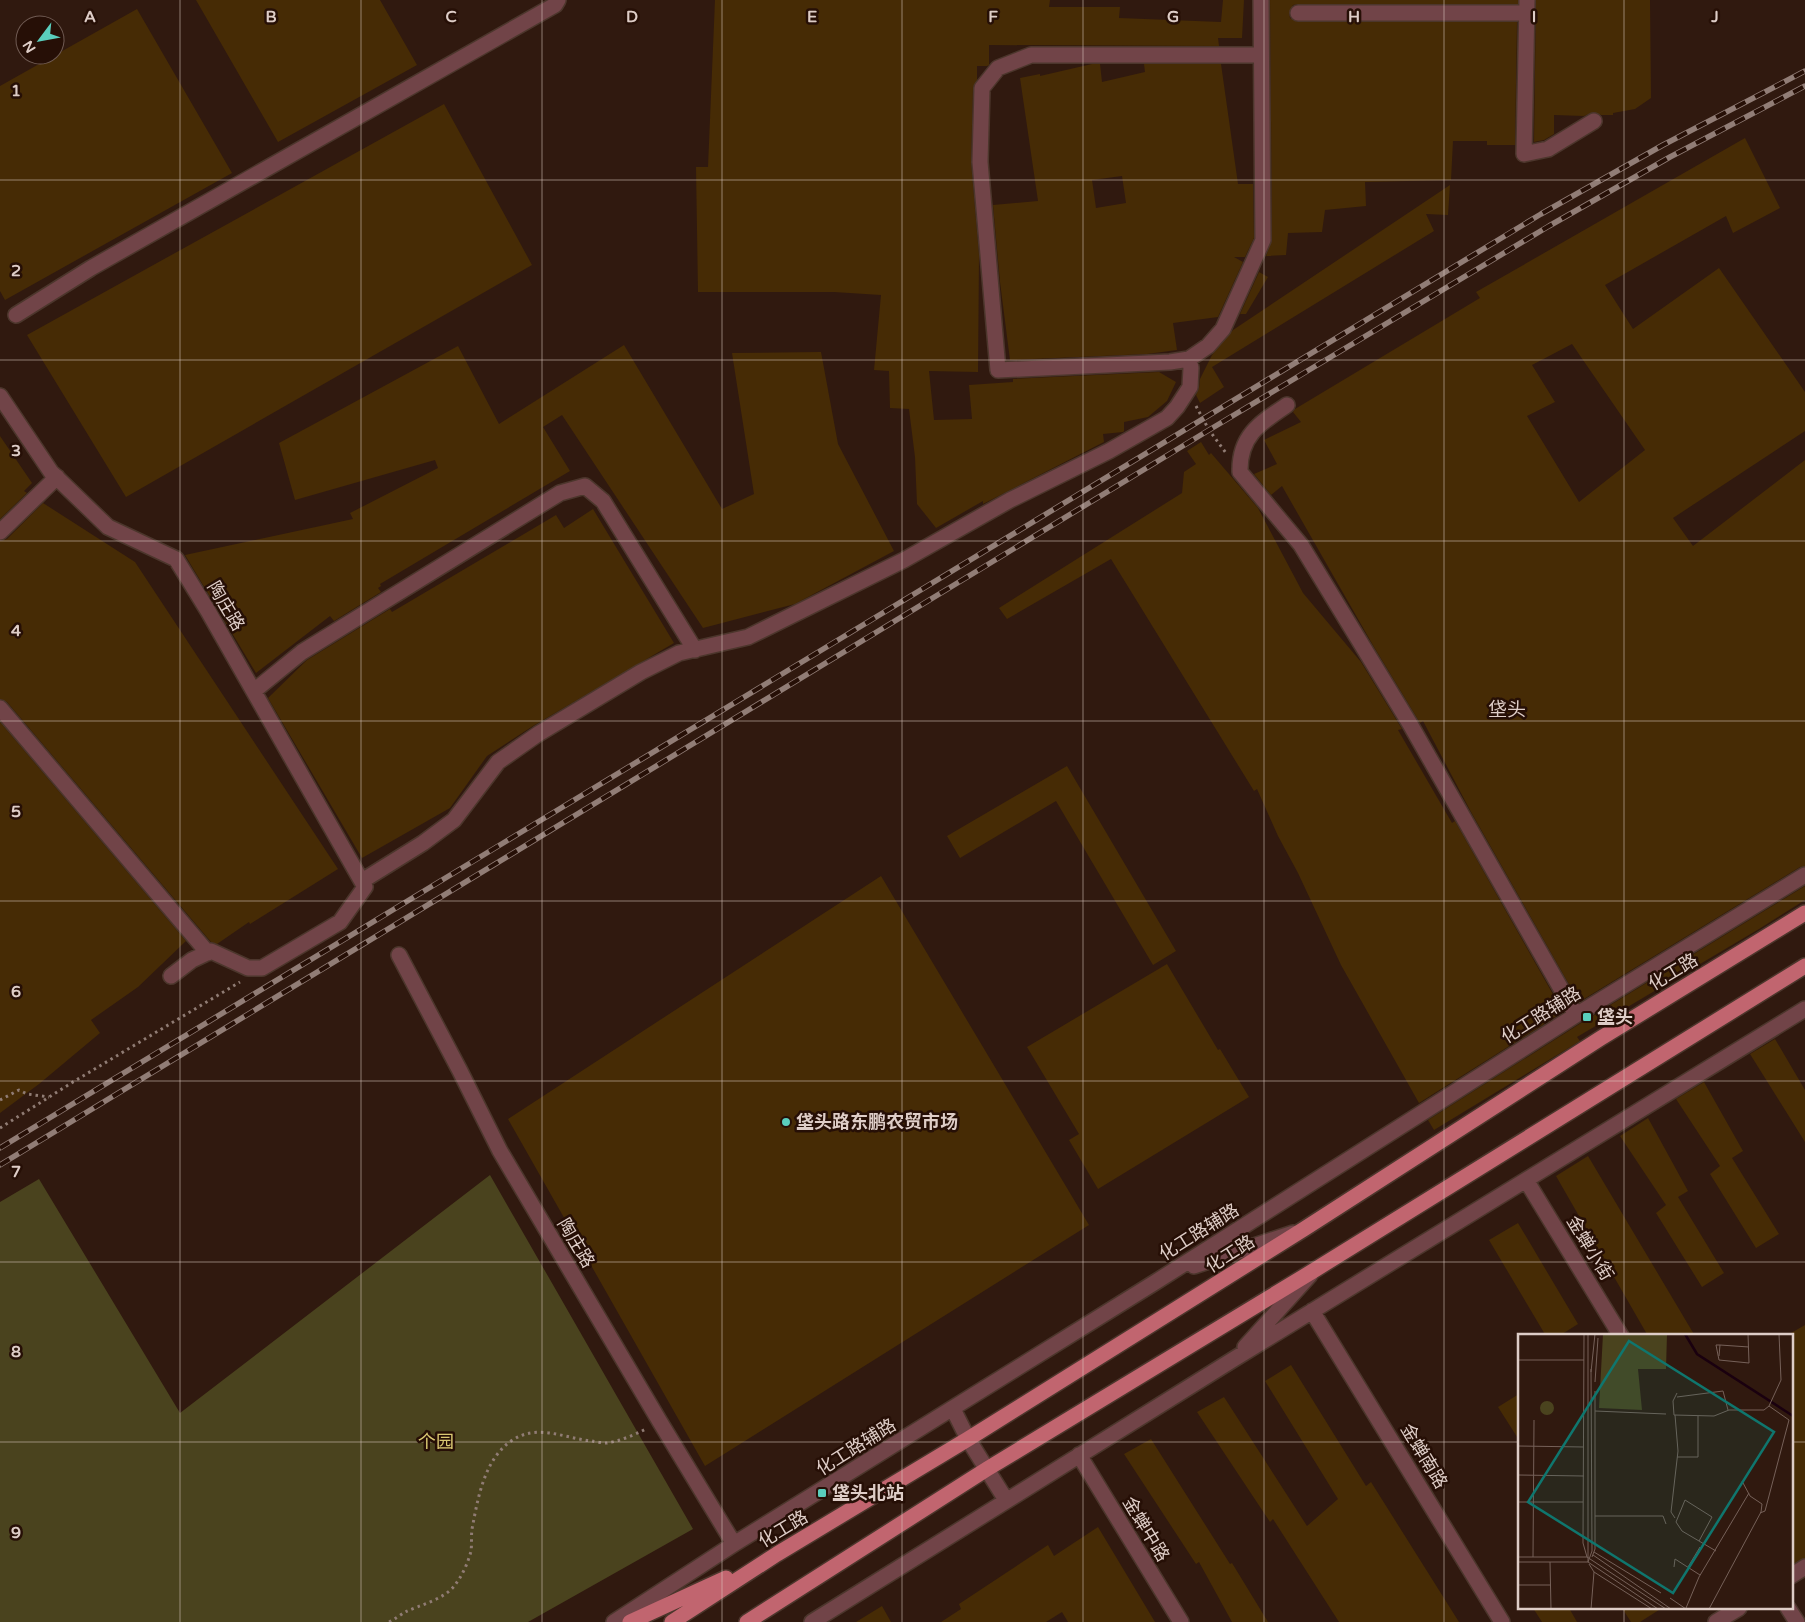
<svg xmlns="http://www.w3.org/2000/svg" width="1805" height="1622" viewBox="0 0 1805 1622" font-family="'Varela Round','Noto Sans SC',sans-serif">
<rect width="100%" height="100%" fill="#30190f"/>
<path fill="#4a431e" d="M490,1175L693,1529L528,1622H0V1202L39,1179L180,1413Z"/>
<path fill="#462b05" fill-rule="evenodd" d="M196,0H380L417,65L278,142Z
M715,0H1050L1049,7H1120L1119,18L1221,22L1223,0H1244L1242,38H1218L1219,46L989,45V65L987,66H977V80L973,87L971,162L979,255L978,372L929,371L934,420L972,419L969,385L1013,382V379L1159,372L1176,382L1167,401L1148,417L1124,422V431L1123,432L1103,434L1104,442L983,504V501L936,528L917,504L915,457L909,409L890,408L889,371L874,370L881,295L834,292H698L696,167H708Z
M1270,0H1518V4H1298L1293,5L1289,13L1290,18L1298,22H1517L1515,145H1487V141H1453L1451,180L1365,182L1366,206L1325,210L1322,232L1288,233L1286,255L1266,256L1272,240Z
M1536,0H1650L1651,98L1635,109L1613,113V115H1601L1594,112L1584,116L1554,115V134L1544,140L1534,142Z
M137,9L232,173L5,300L0,291V86Z
M1092,64H1100L1102,82L1145,72L1144,64H1221L1238,184H1253L1254,238L1245,257H1234L1243,262L1218,317L1173,323L1177,350L1147,354L1010,360L1000,282L993,205L1038,201L1020,78L1040,74V76ZM1122,176L1126,203L1096,208L1092,180Z
M444,104L532,265L126,497L27,335Z
M1745,138L1780,208L1733,233L1726,216L1605,285L1633,329L1719,268L1805,392V431L1673,518L1693,546L1805,460V866L1800,867L1579,1002L1471,812L1423,721L1420,723L1374,647L1282,486L1271,495L1254,474L1277,464L1264,440L1301,422L1293,412L1295,409L1480,298L1476,292ZM1572,344L1645,450L1579,502L1527,416L1555,402L1532,365Z
M1450,185L1448,215L1426,214L1434,231L1212,367L1224,387L1200,403L1196,395L1199,388L1200,379L1212,355L1233,330Z
M1259,272L1268,277L1246,314H1240Z
M624,345L722,509L754,494L732,353L821,352L838,444L894,551L795,604L703,628L562,415L543,427L570,471L380,584L381,586L378,588L381,592L334,621L330,616L256,673L185,555L353,519L350,513L438,468L435,460L295,500L279,443L458,346L499,424Z
M0,436L32,483L24,491L27,493L0,519Z
M1201,442L1209,455L1211,453L1258,508L1303,593L1361,662L1402,729L1398,730L1452,823L1455,821L1563,1012L1419,1103L1341,965L1298,873L1278,836L1257,789L1254,791L1111,559L1007,619L999,608L1182,493L1184,472L1196,464L1187,451Z
M43,503L135,562L338,869L250,924L249,922L217,944L211,942L7,702L0,699V541L7,539Z
M593,509L674,643L533,726L487,756L450,808L362,858L268,698L307,660L390,609L392,612L556,515L564,528Z
M0,722L186,941L138,987L91,1020L100,1033L39,1084L0,1113Z
M1067,766L1176,951L1153,965L1056,801L960,858L947,836Z
M881,876L1089,1225L705,1466L508,1119Z
M1805,886V900L1759,929L1577,1037L1580,1041L1434,1130L1428,1120L1581,1023Z
M1167,964L1218,1050L1220,1049L1249,1097L1098,1189L1069,1140L1079,1134L1027,1047Z
M1775,1039L1805,1090V1142L1750,1054Z
M1704,1082L1743,1151L1732,1158L1779,1234L1756,1248L1710,1174L1720,1166L1676,1099Z
M1648,1118L1688,1191L1678,1197L1724,1273L1702,1287L1656,1213L1666,1205L1620,1136Z
M1588,1156L1695,1336H1648L1556,1176Z
M1518,1223L1578,1324L1559,1336H1546L1489,1240Z
M1805,1325V1558L1791,1565V1333Z
M1291,1365L1366,1486L1371,1482L1459,1622H1339L1273,1519L1270,1522L1197,1412L1224,1397L1307,1526L1338,1499L1265,1381Z
M1519,1394V1440L1498,1407Z
M1151,1439L1230,1564L1232,1563L1268,1622H1232L1199,1562L1196,1564L1124,1454Z
M1098,1527L1155,1622H1068L1062,1612L1046,1622H941L961,1609L959,1604L1048,1545L1054,1556Z
M882,1606L891,1622H856Z
M1533,1608H1569L1577,1622H1542Z
M1622,1608H1662L1640,1622H1631Z"/>
<g fill="none" stroke-linecap="round" stroke-linejoin="round">
<defs>
<path id="minor" d="M1261,0L1263,240L1223,329L1208,346L1189,359L1170,362L998,370L980,162L982,88L998,68L1031,55H1261
M1527,0L1524,154L1548,149L1594,121
M1298,13H1526
M16,315L91,268L555,5L558,0
M0,396L51,472L108,527L176,559L208,611L365,887L340,922L262,968H248L211,951L192,960L171,976
M1287,405C1260,423 1239,436 1240,472L1301,545L1410,724L1576,1015
M0,532L57,477
M254,691L302,652L560,493L585,486L603,501L695,650
M0,708L208,953
M362,881L423,843L454,820L498,762L538,734L641,672L679,653L748,637L904,560L1010,500L1109,451L1167,418L1177,407L1190,387L1191,368L1189,359
M399,955L460,1071L500,1151L660,1422L734,1544
M1526,1180L1621,1336
M1194,1266L1293,1233
M1312,1311L1502,1622
M1245,1347L1310,1275
M953,1409L968,1439L1006,1500
M1079,1455L1181,1622
M1791,1576L1805,1567
M1788,1608L1797,1622
M614,1622L734,1544L1154,1283L1576,1015L1805,875
M812,1622L1234,1359L1805,1009
M1716,1622L1739,1608"/>
<path id="major" d="M630,1622L726,1578
M672,1622L777,1554L968,1439L1304,1229L1601,1038L1805,913
M747,1622L987,1469L1313,1271L1805,966"/>
</defs>
<use href="#minor" stroke="#4c362c" stroke-width="18"/>
<use href="#major" stroke="#4c362c" stroke-width="18"/>
<path stroke="#907c74" stroke-width="3" stroke-dasharray="2.5 4" stroke-linecap="butt" d="M1196,406L1209,430L1226,453
M0,1100L19,1090L27,1094L49,1097
M0,1128L73,1082L240,982
M389,1622C395,1619 400,1615 405,1612C420,1605 445,1599 455,1585C462,1576 468,1563 471,1551C472,1544 471,1536 472,1529C478,1498 484,1460 511,1441C537,1423 563,1438 592,1441C596,1442 602,1443 607,1443C620,1441 634,1435 646,1429"/>
<use href="#minor" stroke="#714448" stroke-width="15"/>
<use href="#major" stroke="#c1656f" stroke-width="15"/>
<defs>
<path id="rail" d="M0,1148L1541,214L1663,145L1805,71
M0,1165L1209,430L1549,226L1670,157L1805,86"/>
</defs>
<use href="#rail" stroke="#917d76" stroke-width="5.5"/>
<use href="#rail" stroke="#260f06" stroke-width="4" stroke-dasharray="11" stroke-linecap="butt"/>
</g>
<path fill="none" stroke="#decdc7" stroke-width="1" stroke-opacity="0.55" d="M180,0V1622M361,0V1622M542,0V1622M722,0V1622M902,0V1622M1083,0V1622M1264,0V1622M1444,0V1622M1624,0V1336M0,180H1805M0,360H1805M0,541H1805M0,721H1805M0,901H1805M0,1081H1805M0,1262H1805M0,1442H1519M1791,1442H1805M1624,1608V1622"/>
<g fill="#5acebd" stroke="#260f06" stroke-width="2">
<rect x="1582" y="1012" width="10" height="10" rx="2.5"/>
<circle cx="786" cy="1122" r="5"/>
<rect x="817" y="1488" width="10" height="10" rx="2.5"/>
</g>
<g text-anchor="middle" stroke-width="5" stroke-linejoin="round" paint-order="stroke">
<g font-size="18" fill="#decdc7" stroke="#260f06">
<text transform="translate(226 606) rotate(59)" y="6">陶庄路</text>
<text transform="translate(1673 972) rotate(-31)" y="6">化工路</text>
<text transform="translate(1541 1015) rotate(-32)" y="6">化工路辅路</text>
<text transform="translate(1199 1232) rotate(-32)" y="6">化工路辅路</text>
<text transform="translate(576 1243) rotate(59)" y="6">陶庄路</text>
<text transform="translate(1590 1248) rotate(59)" y="6">金蝉小街</text>
<text transform="translate(1230 1254) rotate(-32)" y="6">化工路</text>
<text transform="translate(856 1447) rotate(-32)" y="6">化工路辅路</text>
<text transform="translate(1424 1456) rotate(59)" y="6">金蝉南路</text>
<text transform="translate(783 1529) rotate(-31)" y="6">化工路</text>
<text transform="translate(1146 1529) rotate(59)" y="6">金蝉中路</text>
</g>
<g font-size="18" font-weight="bold" fill="#decdc7" stroke="#260f06" text-anchor="start">
<text x="1597" y="1023">垡头</text>
<text x="796" y="1128">垡头路东鹏农贸市场</text>
<text x="832" y="1499">垡头北站</text>
</g>
<g font-size="18" fill="#dac872" stroke="#260f06">
<text x="436" y="1448">个园</text>
</g>
<g font-size="19" fill="#decdc7" stroke="#260f06">
<text x="1507" y="716">垡头</text>
</g>
</g>
<g transform="translate(1518 1334)">
<rect width="275" height="275" fill="#30190f"/>
<path d="M85,0H149L148,35H120L124,76L81,74ZM22 74a7 7 0 1 1 14 0a7 7 0 1 1-14 0Z" fill="#4a431e"/>
<path fill="none" stroke="#1a000f" stroke-width="2.5" d="M167,0L179,20L275,82"/>
<path fill="none" stroke="#766159" stroke-width="1" d="M66,0L65,209L69,223M70,0V228L140,275M202,11L231,13M201,22L202,11H198L201,26L231,29L230,0M0,26H66M73,38L77,0M77,48L80,4M159,59L155,67L156,81L196,82L211,76H246L251,72L263,46L261,0M159,63L205,57L210,76M77,77L148,80M157,81L160,117L153,178L157,184M0,112L66,113M159,123H180V82M0,141L66,142M0,168H65M242,179L247,177L271,86L251,72M77,182H145L148,190M181,207L194,183L167,166L158,188L164,197L198,217M76,218L143,259M75,221L153,275M0,223H69L148,275M15,223L16,86M74,223L77,215V57M0,228H70M32,228L33,275M70,228L74,217L73,35M71,230L76,238L134,275M156,233L157,225L182,241M170,233L182,213M0,251H32M152,264L168,275M168,274L181,243L231,159M73,275L76,238M191,275L243,178L244,170L232,162L224,147"/>
<path fill="#0f766e" fill-opacity="0.15" stroke="#0f766e" stroke-width="2.5" d="M111,7L256,98L155,259L10,168Z"/>
<rect width="275" height="275" fill="none" stroke="#decdc7" stroke-width="2.5"/>
</g>
<g font-size="16" text-anchor="middle" font-weight="bold" fill="#decdc7" stroke="#260f06" stroke-width="5" stroke-linejoin="round" paint-order="stroke">
<text x="90" y="22">A</text>
<text x="271" y="22">B</text>
<text x="451" y="22">C</text>
<text x="632" y="22">D</text>
<text x="812" y="22">E</text>
<text x="993" y="22">F</text>
<text x="1173" y="22">G</text>
<text x="1354" y="22">H</text>
<text x="1534" y="22">I</text>
<text x="1715" y="22">J</text>
<text x="16" y="96">1</text>
<text x="16" y="276">2</text>
<text x="16" y="456">3</text>
<text x="16" y="636">4</text>
<text x="16" y="817">5</text>
<text x="16" y="997">6</text>
<text x="16" y="1177">7</text>
<text x="16" y="1357">8</text>
<text x="16" y="1538">9</text>
</g>
<g transform="translate(40 40) rotate(238)"><circle r="24" fill="#260f06" stroke="#705b53"/>
<path d="M0-4L9 19L0 12L-9 19Z" fill="#5acebd"/>
<text y="-8" font-size="14" font-weight="bold" text-anchor="middle" fill="#decdc7">N</text>
</g>
</svg>
